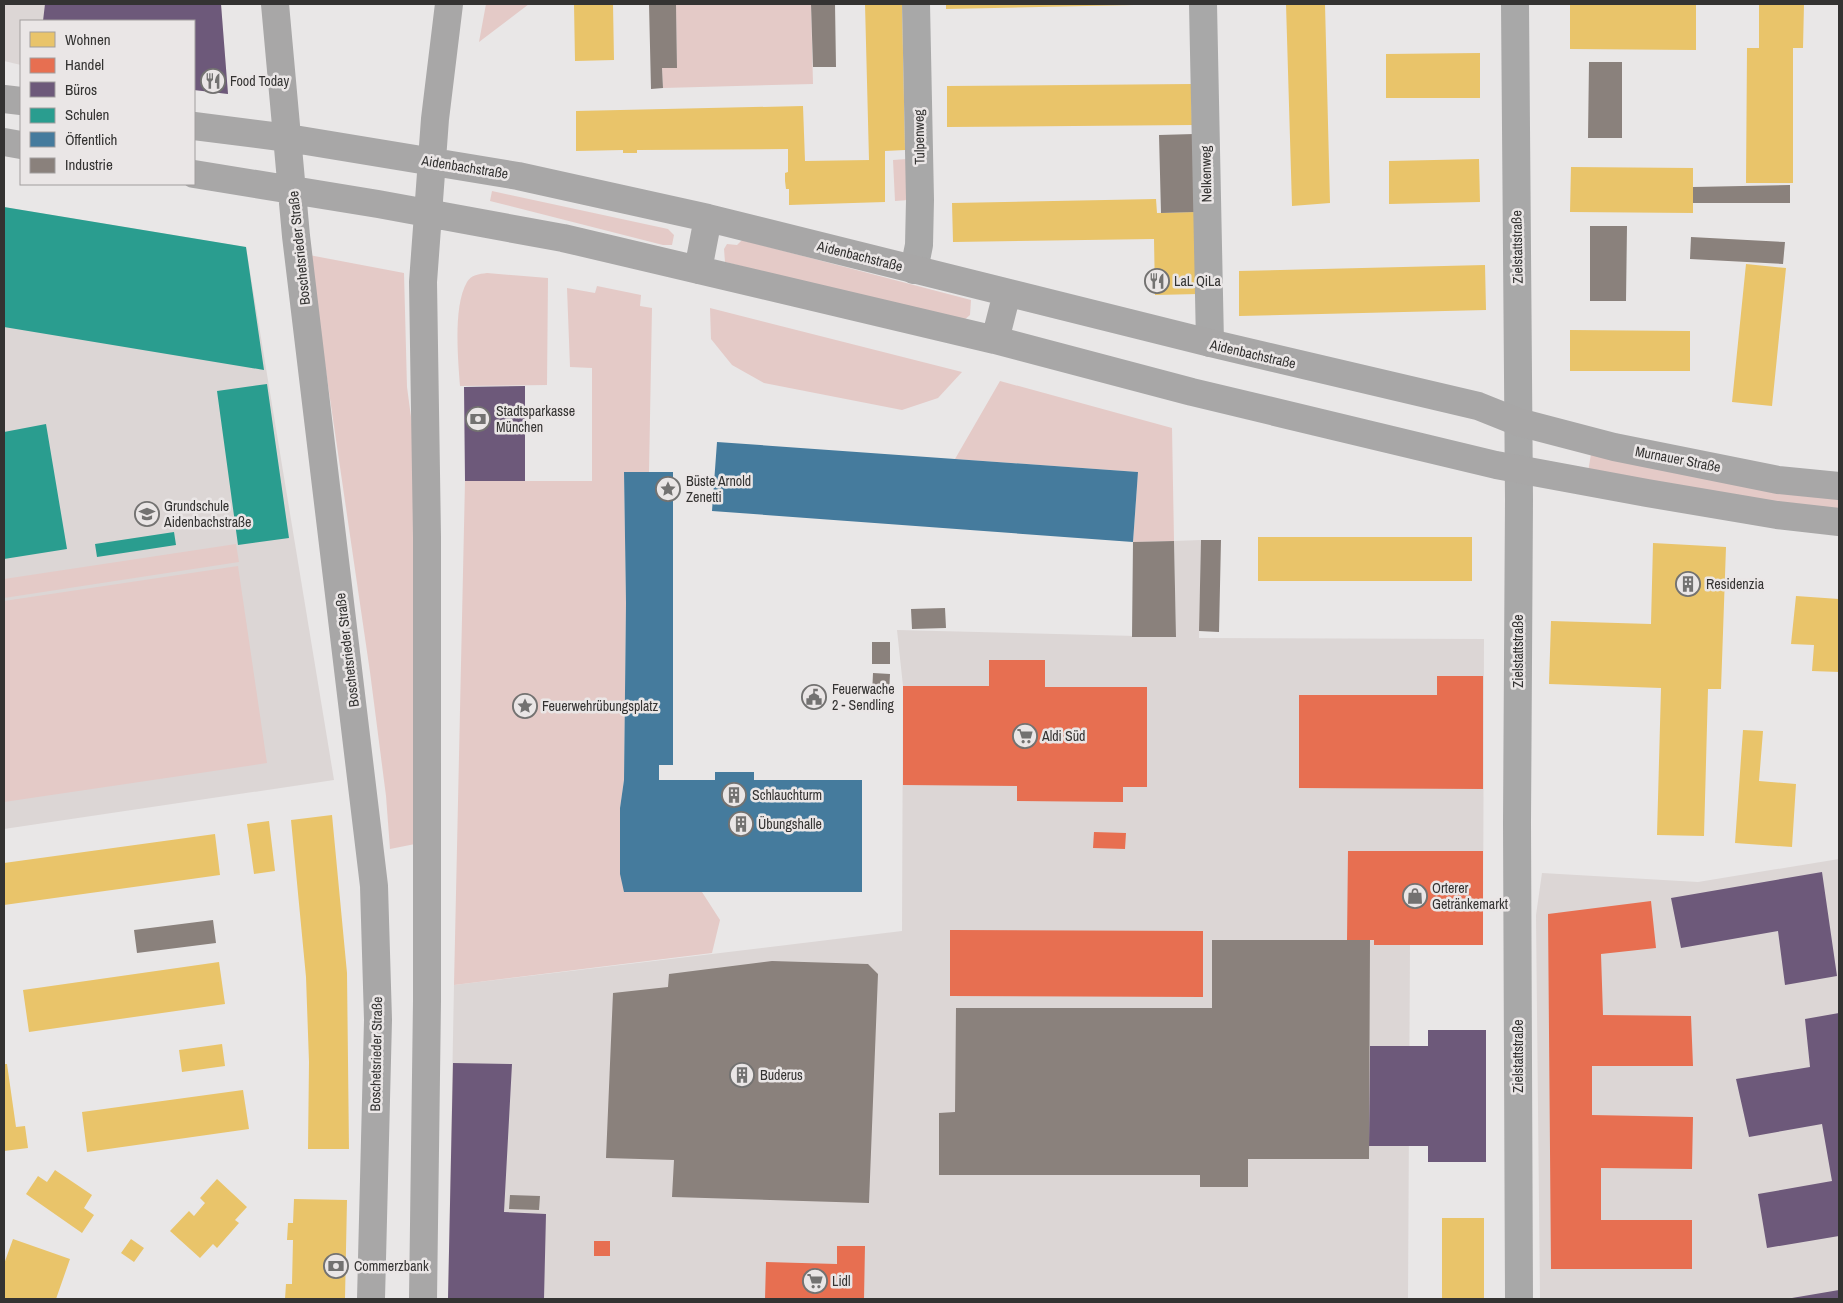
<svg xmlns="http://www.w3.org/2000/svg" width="1843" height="1303" viewBox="0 0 1843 1303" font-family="'Archivo Narrow',sans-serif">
<rect width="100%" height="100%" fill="#e9e7e7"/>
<path fill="#dcd6d5" d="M4,4H221L228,94L194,90V21H21V65L4,61Z
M4,207L246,247L334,780L4,829Z
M1201,540L1199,638L1484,639L1483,945H1410L1408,1299H448L454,985L902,931L903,686L897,630L1176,637L1174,541Z
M1839,859V1299H1540L1536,915L1542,873L1698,882Z"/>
<path fill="#e4cac7" d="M486,4H529L479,42Z
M676,4H811L813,84L663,88L662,68H677Z
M907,159L909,200L895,201L893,160Z
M492,191L668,229L674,235L672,245H663L490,201Z
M742,240L971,300L970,315L963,321L725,262L724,249L727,244L737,245Z
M309,255L404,273L407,387L413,432L420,843L390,849L386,796L370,672Z
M487,273L548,278L547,385L460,386C458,359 453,306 467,282C471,275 479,274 487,273Z
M597,286L641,295L640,306L652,308L649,472H624L626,603L624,780L620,808V874L702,892L720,920L712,953L454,985L465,481H592V368L570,367L567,288L595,293Z
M710,308L962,372L938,398L902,410L764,383L732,365L711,339Z
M1000,381L1172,428L1174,541L1133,542L1138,472L955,459Z
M1591,454L1839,499V513L1588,472Z
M236,544L239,562L4,598V579Z
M238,566L267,763L4,802V601Z"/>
<path fill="#e9c46a" d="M574,4H613L614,60L575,61Z
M865,4H902L905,150L885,151V202L789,205V189H786L785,181V173L788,172V149L637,150V153H623V150L576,151V111L803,106L805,161L869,160Z
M946,4H1134V5L946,9Z
M1286,4H1325L1330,203L1292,206Z
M1570,4H1696V50L1570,49Z
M1759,4H1804L1803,48H1793V183H1746L1747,48H1759Z
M1480,53V98H1386V54Z
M1191,84L1192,125L947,127V86Z
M1479,159L1480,202L1389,204V161Z
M1571,167L1693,168V213L1570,212Z
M1156,199L1157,213L1196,212L1199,294L1155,295L1154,239L953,242L952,203Z
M1746,264L1786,268L1772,406L1732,402Z
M1485,265L1486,310L1239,316V271Z
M1570,330L1690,331V371H1570Z
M1258,537H1472V581H1258Z
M1653,543L1726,547L1721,689H1708L1704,836L1657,835L1661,688L1549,684L1551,621L1651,624Z
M1796,596L1839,599V672L1812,671L1814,645L1791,644Z
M1743,730L1763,731L1759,781L1796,784L1792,847L1735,843Z
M332,815L347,973L349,1149H308L309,1062L306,977L291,820Z
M269,821L275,871L254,874L247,824Z
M215,834L220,875L4,905V863Z
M219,962L225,1004L29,1032L23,990Z
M222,1044L225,1066L182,1072L179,1050Z
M4,1064H7L16,1127L25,1126L28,1148L4,1151Z
M243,1090L249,1129L87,1152L82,1112Z
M55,1170L92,1195L84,1208L94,1215L82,1233L26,1194L38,1176L47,1182Z
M217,1179L247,1207L235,1220L239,1223L217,1248L213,1244L200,1258L170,1231L189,1211L194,1216L205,1203L200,1198Z
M294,1199L347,1200L345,1299H285L286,1284H292L293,1240H287L288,1223H293Z
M1442,1218H1484V1299H1442Z
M13,1239L70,1259L56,1299H4V1264Z
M131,1239L144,1248L134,1262L121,1253Z"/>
<path fill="#e76f51" d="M989,660H1045V687H1147V787H1123V802L1017,801V786L903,785V686H989Z
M1437,676H1483V789L1299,788V695H1437Z
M1094,832L1126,833L1125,849L1093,848Z
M1348,851H1483V945H1374V940H1347Z
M1651,901L1656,948L1601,954L1603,1015L1691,1016L1693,1066H1592V1115L1693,1117L1692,1169L1601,1168V1220H1692V1269H1551L1548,914Z
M950,930L1203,931V997L950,996Z
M594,1241H610V1256H594Z
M837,1246H865L864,1299H765L766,1262L837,1264Z"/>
<path fill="#6d597a" d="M45,4H221L228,94L194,90V21H43Z
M525,386V481H465L464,387Z
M1822,872L1837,976L1785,985L1778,931L1681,948L1671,898Z
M1839,1013V1236L1767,1248L1758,1194L1832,1181L1822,1124L1749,1137L1736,1079L1810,1067L1805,1019Z
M1428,1030H1486V1162H1428V1146H1369L1370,1046H1428Z
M453,1063L512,1064L504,1212L546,1214L544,1299H448Z
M1839,1290V1299H1792V1298Z"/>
<path fill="#2a9d8f" d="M4,207L246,247L264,370L4,327Z
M267,384L289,538L238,545L217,391Z
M46,424L67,549L4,559V432Z
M174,532L176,545L97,557L95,544Z"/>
<path fill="#457b9d" d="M717,442L1138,472L1133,542L712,511Z
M624,472H673V765H659V780H715V772H754V780H862V892H624L620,874V808L624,780L626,603Z"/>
<path fill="#8a817c" d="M649,4H676L677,68H662L663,88L651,89Z
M811,4H835L836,67H813Z
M1589,62H1622V138H1588Z
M1194,134L1196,212L1161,213L1159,135Z
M1790,185V203H1693V187Z
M1590,226H1627L1626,301H1590Z
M1691,237L1785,242L1783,264L1690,259Z
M1201,540H1221L1219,632L1199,631Z
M1174,541L1176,637H1132L1133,542Z
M945,608L946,628L912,629L911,609Z
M872,642H890V664H872Z
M873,673L890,674L889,695H872Z
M213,920L216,943L137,953L134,930Z
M1212,940H1370L1369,1159H1248V1187H1200V1175H939V1113L955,1112L956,1008H1212Z
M772,961L868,964L878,974L869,1203L672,1197L674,1160L606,1158L613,993L668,987L669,974Z
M510,1195L540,1196L539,1210L509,1209Z"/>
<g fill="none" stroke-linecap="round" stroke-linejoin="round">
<path stroke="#a8a8a8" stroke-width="28" d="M1203,4L1210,343
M1515,4L1519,499L1517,823L1519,1299
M914,270L919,245L920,200L916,4"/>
<path stroke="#a8a7a7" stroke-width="28" d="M275,4L296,236L374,886L378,1020L371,1299
M4,99L21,101
M194,126L288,138L518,176L708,218L1210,343L1478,406L1518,422L1614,447L1778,480L1839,486
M4,142L21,145
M194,174L378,204L563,238L995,340L1192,392L1496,465L1647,493L1777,515L1839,522
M698,270L708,218
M995,340L1007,293
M423,1299L427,1001V537L423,282L435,119L449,4"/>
</g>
<defs>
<symbol id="restaurant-ring" viewBox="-11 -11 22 22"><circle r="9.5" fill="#eae6e6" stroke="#737271" stroke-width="1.5"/><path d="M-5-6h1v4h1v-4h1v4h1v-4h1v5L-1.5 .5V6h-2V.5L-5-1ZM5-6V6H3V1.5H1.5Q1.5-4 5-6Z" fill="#737271"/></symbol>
<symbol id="bank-ring" viewBox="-11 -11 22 22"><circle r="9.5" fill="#eae6e6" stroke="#737271" stroke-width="1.5"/><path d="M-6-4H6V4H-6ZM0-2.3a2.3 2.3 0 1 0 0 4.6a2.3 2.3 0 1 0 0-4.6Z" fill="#737271"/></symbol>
<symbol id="sight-ring" viewBox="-11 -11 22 22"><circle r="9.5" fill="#eae6e6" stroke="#737271" stroke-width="1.5"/><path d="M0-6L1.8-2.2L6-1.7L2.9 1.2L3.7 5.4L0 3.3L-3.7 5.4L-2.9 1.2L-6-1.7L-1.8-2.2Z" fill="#737271"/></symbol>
<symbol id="school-ring" viewBox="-11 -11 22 22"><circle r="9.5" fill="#eae6e6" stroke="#737271" stroke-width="1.5"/><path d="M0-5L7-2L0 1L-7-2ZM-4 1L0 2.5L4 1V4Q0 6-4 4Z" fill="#737271"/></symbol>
<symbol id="building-ring" viewBox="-11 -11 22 22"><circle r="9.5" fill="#eae6e6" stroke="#737271" stroke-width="1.5"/><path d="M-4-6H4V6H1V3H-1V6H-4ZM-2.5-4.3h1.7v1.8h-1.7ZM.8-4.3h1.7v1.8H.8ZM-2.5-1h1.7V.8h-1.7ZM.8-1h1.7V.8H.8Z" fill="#737271"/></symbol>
<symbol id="civic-ring" viewBox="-11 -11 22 22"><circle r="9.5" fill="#eae6e6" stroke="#737271" stroke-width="1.5"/><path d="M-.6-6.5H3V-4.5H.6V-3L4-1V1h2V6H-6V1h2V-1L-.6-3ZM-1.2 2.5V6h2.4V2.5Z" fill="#737271"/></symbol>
<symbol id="supermarket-ring" viewBox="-11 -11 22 22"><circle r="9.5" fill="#eae6e6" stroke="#737271" stroke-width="1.5"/><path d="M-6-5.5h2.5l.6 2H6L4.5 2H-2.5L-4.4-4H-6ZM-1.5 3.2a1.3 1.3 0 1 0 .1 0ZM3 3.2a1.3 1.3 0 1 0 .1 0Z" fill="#737271"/></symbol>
<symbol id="shop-ring" viewBox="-11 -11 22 22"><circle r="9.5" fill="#eae6e6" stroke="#737271" stroke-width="1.5"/><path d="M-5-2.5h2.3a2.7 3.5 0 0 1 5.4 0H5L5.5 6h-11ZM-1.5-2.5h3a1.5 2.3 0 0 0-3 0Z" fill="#737271"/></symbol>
</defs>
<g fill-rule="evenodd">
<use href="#restaurant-ring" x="199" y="67" width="28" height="28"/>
<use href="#restaurant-ring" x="1143" y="267" width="28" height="28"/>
<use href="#bank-ring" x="464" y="405" width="28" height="28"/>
<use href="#sight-ring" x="654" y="475" width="28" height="28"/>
<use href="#school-ring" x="133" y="500" width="28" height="28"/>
<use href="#building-ring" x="1674" y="570" width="28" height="28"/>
<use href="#civic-ring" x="800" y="683" width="28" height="28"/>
<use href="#sight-ring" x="511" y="692" width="28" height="28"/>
<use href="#supermarket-ring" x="1011" y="722" width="28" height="28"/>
<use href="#building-ring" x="720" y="781" width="28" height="28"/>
<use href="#building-ring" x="727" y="810" width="28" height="28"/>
<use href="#shop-ring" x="1401" y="882" width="28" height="28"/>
<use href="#building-ring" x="728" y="1061" width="28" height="28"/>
<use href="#bank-ring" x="322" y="1252" width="28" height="28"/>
<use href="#supermarket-ring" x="801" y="1267" width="28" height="28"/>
</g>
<g text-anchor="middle" stroke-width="5" stroke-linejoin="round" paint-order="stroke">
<g font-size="14" fill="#343332" stroke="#eae6e6" text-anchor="start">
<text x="230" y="86">Food Today</text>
<text x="1174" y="286">LaL QiLa</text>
<text x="496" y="416">Stadtsparkasse<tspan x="496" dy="16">München</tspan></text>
<text x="686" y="486">Büste Arnold<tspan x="686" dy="16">Zenetti</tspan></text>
<text x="164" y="511">Grundschule<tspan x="164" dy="16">Aidenbachstraße</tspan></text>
<text x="1706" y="589">Residenzia</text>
<text x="832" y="694">Feuerwache<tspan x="832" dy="16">2 - Sendling</tspan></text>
<text x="542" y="711">Feuerwehrübungsplatz</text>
<text x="1042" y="741">Aldi Süd</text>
<text x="752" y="800">Schlauchturm</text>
<text x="758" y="829">Übungshalle</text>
<text x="1432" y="893">Orterer<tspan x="1432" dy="16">Getränkemarkt</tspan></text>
<text x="760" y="1080">Buderus</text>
<text x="354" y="1271">Commerzbank</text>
<text x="832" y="1286">Lidl</text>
</g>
<g font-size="14" fill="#343332" stroke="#eae6e6">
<text transform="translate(919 137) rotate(-91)" y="5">Tulpenweg</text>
<text transform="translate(465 167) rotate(9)" y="5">Aidenbachstraße</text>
<text transform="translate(1206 174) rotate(-91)" y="5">Nelkenweg</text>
<text transform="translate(1517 247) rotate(-91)" y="5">Zielstattstraße</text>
<text transform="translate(299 248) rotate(-96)" y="5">Boschetsrieder Straße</text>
<text transform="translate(860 256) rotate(14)" y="5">Aidenbachstraße</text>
<text transform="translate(1253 354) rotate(13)" y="5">Aidenbachstraße</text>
<text transform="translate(1678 459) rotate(11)" y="5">Murnauer Straße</text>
<text transform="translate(347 650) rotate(-97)" y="5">Boschetsrieder Straße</text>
<text transform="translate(1518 651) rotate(-90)" y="5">Zielstattstraße</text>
<text transform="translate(376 1054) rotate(-89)" y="5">Boschetsrieder Straße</text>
<text transform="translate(1518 1056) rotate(-90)" y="5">Zielstattstraße</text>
</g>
</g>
<rect width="1843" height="1303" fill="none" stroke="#343332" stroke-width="10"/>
<rect x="20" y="20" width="175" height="165" fill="#eae6e6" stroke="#a19e9e"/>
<rect x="30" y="32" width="25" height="15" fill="#e9c46a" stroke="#a19e9e"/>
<text x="65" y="45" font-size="15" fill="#343332">Wohnen</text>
<rect x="30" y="58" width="25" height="15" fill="#e76f51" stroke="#a19e9e"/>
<text x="65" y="70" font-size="15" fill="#343332">Handel</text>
<rect x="30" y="82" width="25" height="15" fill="#6d597a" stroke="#a19e9e"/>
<text x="65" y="95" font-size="15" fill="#343332">Büros</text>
<rect x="30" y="108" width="25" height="15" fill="#2a9d8f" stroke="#a19e9e"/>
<text x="65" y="120" font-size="15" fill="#343332">Schulen</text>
<rect x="30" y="132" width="25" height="15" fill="#457b9d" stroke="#a19e9e"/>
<text x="65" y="145" font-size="15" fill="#343332">Öffentlich</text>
<rect x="30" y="158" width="25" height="15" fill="#8a817c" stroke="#a19e9e"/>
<text x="65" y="170" font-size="15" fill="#343332">Industrie</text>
</svg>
